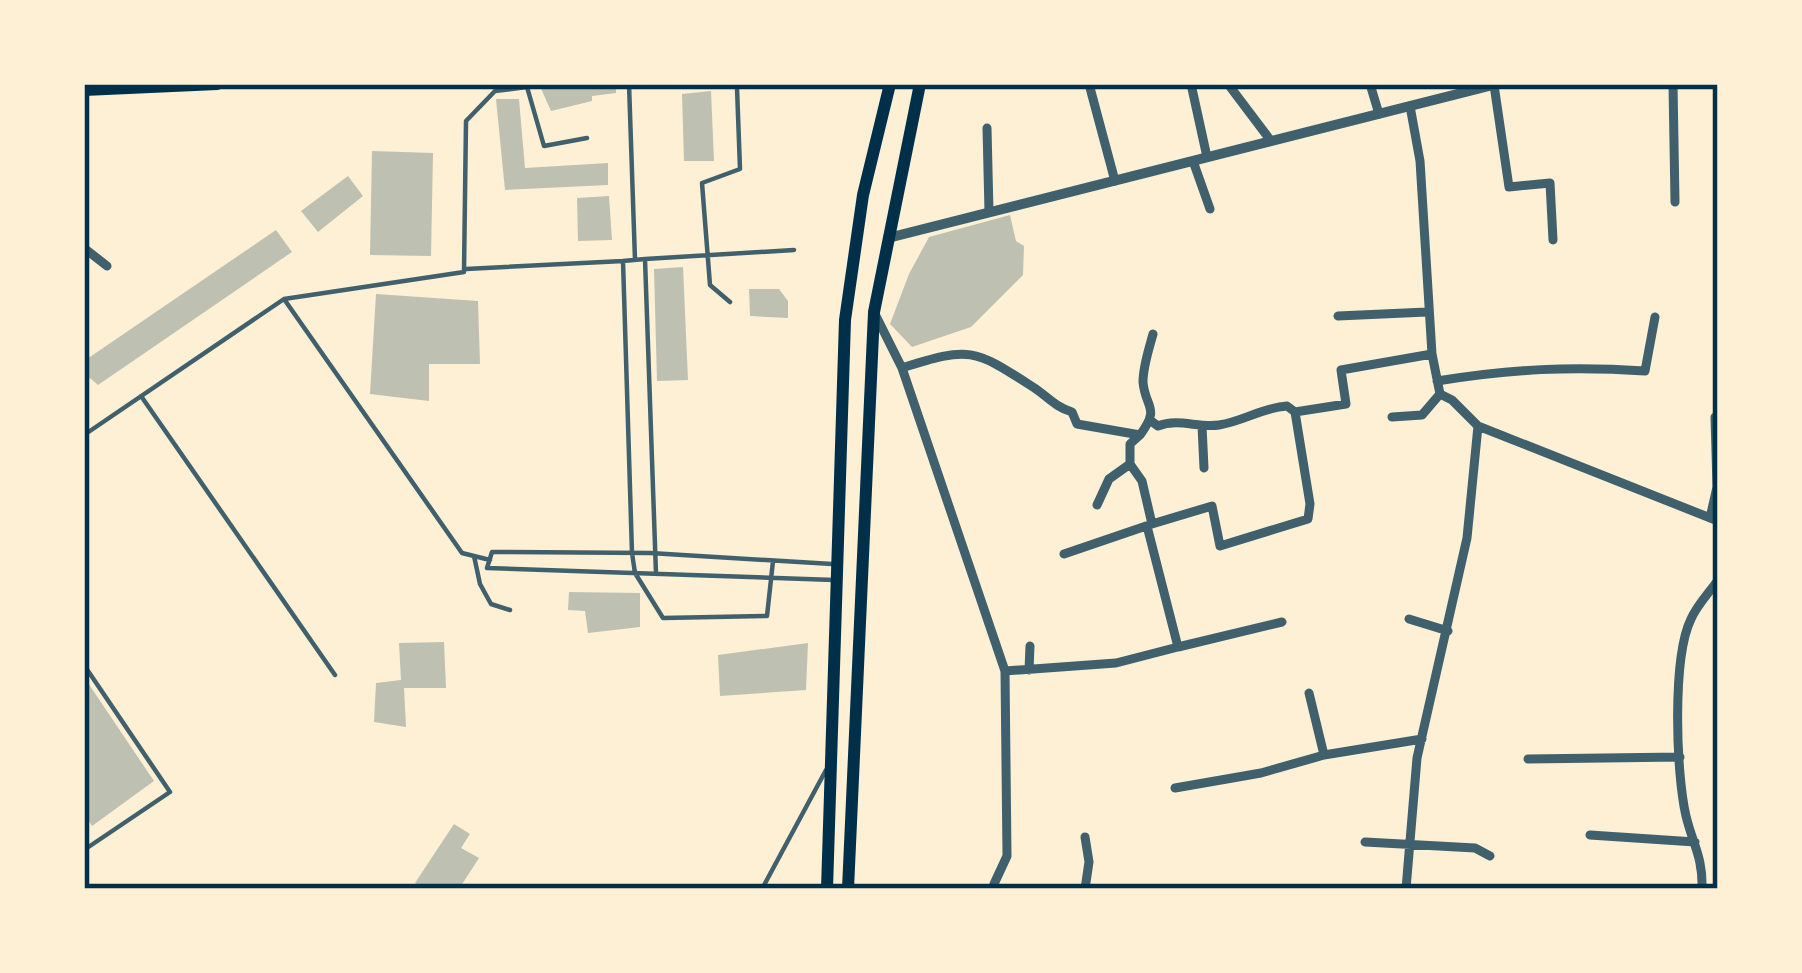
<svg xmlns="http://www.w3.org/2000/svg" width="1802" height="973" viewBox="0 0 1802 973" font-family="'Space Grotesk',sans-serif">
<rect width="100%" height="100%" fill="#fdf0d5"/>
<path fill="#bec0b2" d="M539,84H616V93L592,96V101L551,111Z
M711,91L714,161H684L682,94Z
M496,99H519L525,168L608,163V185L505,190Z
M372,151L433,153L431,256L370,255Z
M348,176L363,196L318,232L301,211Z
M609,196L612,240L578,241L577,198Z
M1010,215L1016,241L1024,246L1023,275L971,327L912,347L890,324L909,274L929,237Z
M276,230L292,252L98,385L90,378L84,383V361Z
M683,267L688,380L657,381L654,269Z
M749,289H779L788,301V318L750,316Z
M376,294L478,301L480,364H429V401L370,394Z
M569,592L640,593V627L588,633L585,611L568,610Z
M444,642L446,688H404L406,727L374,722L376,683L401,680L399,643Z
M808,643L806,690L720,696L718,655Z
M84,677L154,781L92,826L84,814Z
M454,824L470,834L461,848L479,858L459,889H427L415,883Z"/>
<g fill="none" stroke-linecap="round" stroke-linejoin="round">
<path stroke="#003049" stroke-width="3" d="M498,886L504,889"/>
<path stroke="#3f606c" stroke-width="4.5" d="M629,84L635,260
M645,259L794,250
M466,269L623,261
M284,299L464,272L466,121L495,91L527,87L544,146L587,138
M730,302L710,285L702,183L740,169L737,88
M141,396L335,675
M84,435L284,299L462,553L490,560
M474,556L480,584L491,604L510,610
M832,564L650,553L492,552L487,568L834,580
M656,574L645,259L623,261L632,553L635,573L663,618L767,616L773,561
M84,665L170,792L84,850
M762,889L826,770"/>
<path stroke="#3f606c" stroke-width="9" d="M1089,84L1115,181
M1191,84L1207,157
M1228,84L1271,141
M1370,84L1379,114
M1673,84L1675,202
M1494,85L1509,187L1550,183L1553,240
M1410,106L1420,161L1432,354
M987,128L989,212
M1193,161L1210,209
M84,248L107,266
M876,316L902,368L1005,671L1007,856L994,884
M1338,316L1427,312
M902,368C971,346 974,349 1033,387C1047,396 1055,407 1072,412L1077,424L1140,435C1161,407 1145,408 1143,382C1143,366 1149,349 1153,334
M1437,381C1511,369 1571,366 1645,371L1655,317
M1440,394L1452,400L1478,426
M1295,412L1346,404L1341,370L1432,354L1440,394L1422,415L1392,417
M1202,426L1204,468
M1140,435L1130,444V464L1142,481L1152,524L1212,506L1220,546L1308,519L1310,504L1295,412L1287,406C1261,408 1244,421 1219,425C1198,428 1178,418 1158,426L1151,421
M1097,505L1109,479L1130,464
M1710,518L1717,487L1715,417
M1147,526L1178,647L1282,622
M1064,554L1152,524
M1409,619L1448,631
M1029,670L1030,646
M1005,671L1116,663L1178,647
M1309,693L1324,755
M1528,759L1680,757
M1175,788L1261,773L1324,755L1422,739
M1590,835L1695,842
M1365,842L1475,848L1490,856
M1085,889L1089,862L1085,837
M1406,889L1417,758L1467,538L1478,426L1718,521
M1702,889C1703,857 1693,845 1686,816C1676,773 1672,658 1691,619C1697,605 1709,593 1718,580"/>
<path stroke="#3f606c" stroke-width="10" d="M888,238L1497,84"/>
<path stroke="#003049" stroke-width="12" d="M84,90L217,84
M827,889L845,320L863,195L890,84
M848,889L874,312L920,84"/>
</g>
<rect width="1802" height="973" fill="none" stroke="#fdf0d5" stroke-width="174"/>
<rect x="87" y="87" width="1628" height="799" fill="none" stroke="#003049" stroke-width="4.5"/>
</svg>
